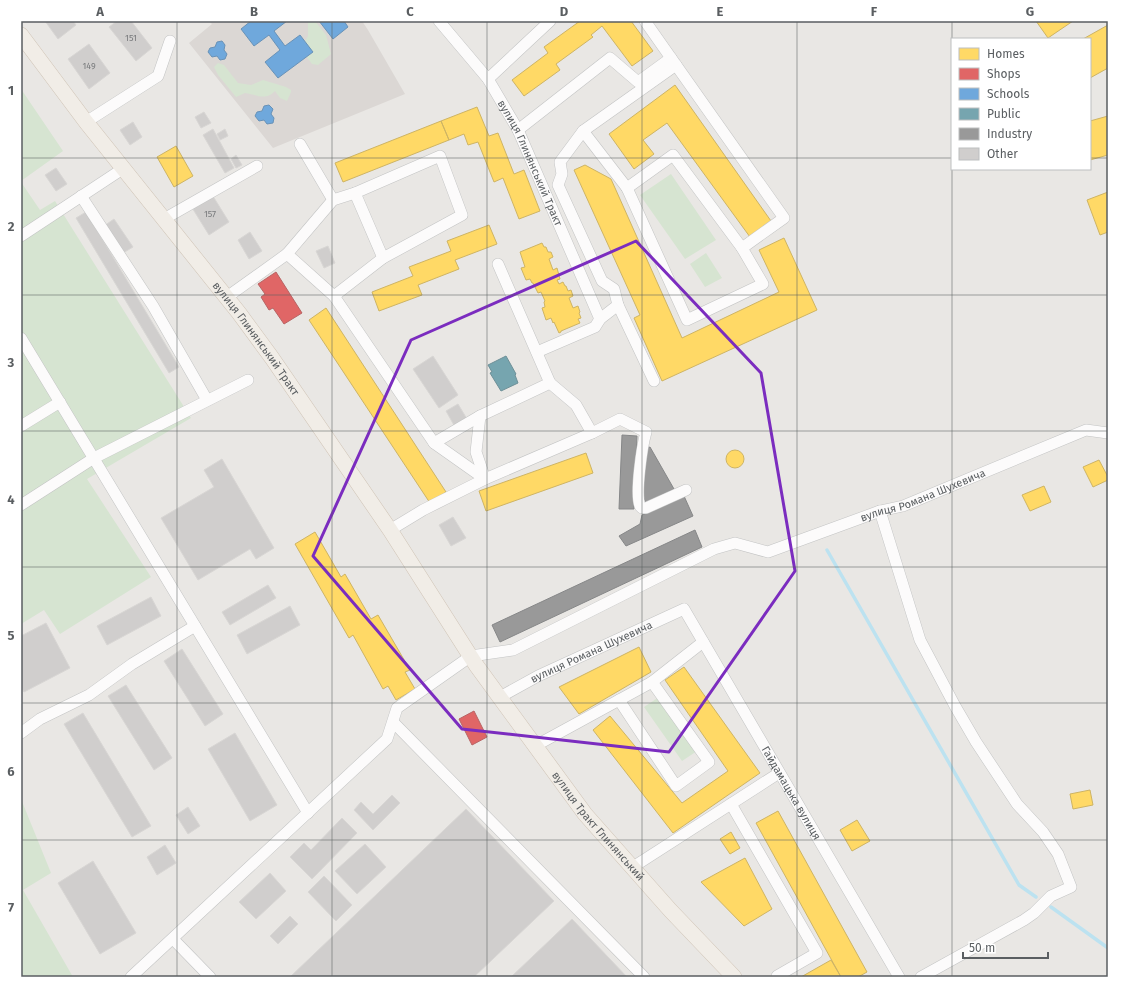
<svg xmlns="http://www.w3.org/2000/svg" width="1129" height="998" viewBox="0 0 1129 998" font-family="'Fira Sans',sans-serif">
<rect width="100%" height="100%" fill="#e9e7e4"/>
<path fill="#dbd7d4" d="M209,21H362L368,30L405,94L273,148L189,43L212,24Z"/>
<path fill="#d6e4d1" d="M308,21H315L326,35L331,54L318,65L312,64L306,56L304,43L308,36Z
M218,63L224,65L238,83L251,85L263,80L286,87L291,90V92L287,101L280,98L275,91C265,101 258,95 245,93L236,97L218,75L214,67Z
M21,89L63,151L21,181Z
M671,174L716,240L685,259L640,195Z
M21,182L40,210L55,201L191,418L87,479L151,577L60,634L44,610L21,624Z
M706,253L722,278L705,287L690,264Z
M659,697L697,751L682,761L644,707Z
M21,799L51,873L23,890L73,977H21Z"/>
<path fill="#ffd966" stroke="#ceb464" d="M580,21H631L653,51L632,66L602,26L591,35L593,37L556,64L560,70L524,96L512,80L548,53L544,47Z
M1036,21H1073L1048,38Z
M1108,25V68L1090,78V39H1083Z
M675,85L771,221L750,237L667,123L643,140L654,154L634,169L609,134Z
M477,107L489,136L498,133L514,174L524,170L540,211L519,219L503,178L494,182L478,142L468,145L464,134L449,140L441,121Z
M1108,116V155L1090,160V121Z
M441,121L449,140L343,182L335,163Z
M176,146L193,176L174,187L157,157Z
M585,165L611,179L682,338L779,292L759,250L784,238L817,310L662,381L634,318L640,315L574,170Z
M1108,192V232L1100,235L1087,200Z
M489,225L497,244L455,260L459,269L418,285L422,295L379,311L372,292L413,276L409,267L451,251L447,241Z
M542,243L544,247H546L548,252H551L553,257L549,259L553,270L557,268L560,279L557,280L559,284L563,282L565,286H566L568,291L571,290L573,296L569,298L573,308L578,306L580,312L579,313L581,318L578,319L580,323L561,331V332L559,333L554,322L553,323L551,318L546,320L542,308L545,307L544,302L545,301L541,292L538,293L533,283H532L530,279L526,280L521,268L525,267L520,252Z
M326,308L446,492L430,503L309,320Z
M726 459a9 9 0 1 1 18 0a9 9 0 1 1-18 0Z
M586,453L593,473L486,511L479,491Z
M1099,460L1108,477V480L1093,487L1083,467Z
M1044,486L1051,502L1030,511L1022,495Z
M315,532L341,577L345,574L371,619L378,615L410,670L405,672L415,689L396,700L388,686L383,689L353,635L349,638L295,544Z
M639,647L651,672L579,714L559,687Z
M684,667L760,773L673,833L593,730L610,716L682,803L728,771L665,680Z
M1090,790L1093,805L1073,809L1070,794Z
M778,811L867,972L858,977H841L756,823Z
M857,820L870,841L852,851L840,830Z
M731,832L740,848L730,854L720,839Z
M745,858L772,909L744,926L701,882Z
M831,960L841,977H801Z"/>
<path fill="#e06666" stroke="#b86464" d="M276,272L302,313L284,324L273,308L269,310L261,297L265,294L258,284Z
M474,711L487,737L472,745L459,719Z"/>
<path fill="#6fa8dc" stroke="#6992b7" d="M251,21H287L274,31L285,46L300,35L313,52L278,78L265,62L280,50L269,35L254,46L241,29Z
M319,21H344L348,27L333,39Z
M222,41L225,45L224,50L227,54L225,59L220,60L217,56L212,57L208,52L210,48L215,47L217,42Z
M269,105L273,109L271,114L274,118L273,123L267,124L264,120L259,121L255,116L257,112L262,111L264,106Z"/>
<path fill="#76a5af" stroke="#6e9098" d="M506,356L516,374L515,375L518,383L501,391L490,373L492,372L488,365Z"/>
<path fill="#999" stroke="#868788" d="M622,435L637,436L634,509H619Z
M650,447L674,489L646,503L641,492L647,448Z
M684,496L693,516L626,546L619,536L640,524L642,515Z
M695,530L702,547L500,642L492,625Z"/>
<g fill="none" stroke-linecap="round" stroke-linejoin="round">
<path stroke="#bce2f0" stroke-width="3.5" d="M827,550L1019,885L1036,897
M1051,907L1108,948"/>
</g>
<path fill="#d0cecd" stroke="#d8d6d4" d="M45,21H73L76,25L58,39Z
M117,21H131L152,48L136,61L109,27Z
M89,44L110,73L89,89L68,59Z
M204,112L211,123L201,128L195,117Z
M133,122L142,137L130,145L120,130Z
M213,129L234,168L225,173L203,135Z
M225,129L228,136L220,140L217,134Z
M236,155L242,165L236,168L231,159Z
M56,168L67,184L56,191L45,175Z
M211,193L229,222L209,235L191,206Z
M86,212L179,367L169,373L76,218Z
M114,219L133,247L123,253L104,226Z
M250,232L262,251L249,259L238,240Z
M328,246L335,263L324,268L316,251Z
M433,356L458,395L439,408L413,369Z
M458,404L467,419L455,427L446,411Z
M222,459L274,548L256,559L250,549L198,580L161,518L214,487L204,470Z
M453,517L466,538L451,546L439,525Z
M268,585L276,598L230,625L222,612Z
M151,597L161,616L107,645L97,626Z
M290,606L300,625L247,654L237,635Z
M46,623L70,668L24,692L21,687V636Z
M182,649L223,714L205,726L164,661Z
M126,685L172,758L154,770L108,696Z
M83,713L151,826L132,837L64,724Z
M235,733L277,805L250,821L208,749Z
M392,795L400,803L373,830L354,810L361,802L373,814Z
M188,807L200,826L188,834L176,815Z
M466,809L554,901L474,977H290Z
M342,818L357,833L312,879L290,857L304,843L311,850Z
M365,844L386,867L357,894L335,871Z
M165,845L176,863L157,875L147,857Z
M93,861L136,933L100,954L58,883Z
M270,873L286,891L256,919L239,902Z
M324,876L352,905L336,921L308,892Z
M290,916L298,924L278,944L270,936Z
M572,919L627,977H511Z"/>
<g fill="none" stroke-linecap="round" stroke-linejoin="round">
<defs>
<g id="minor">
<path id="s1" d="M439,21L488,79L518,130L600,319"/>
<path d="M488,79L550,21"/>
<path d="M86,122L158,76L170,41"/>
<path d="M518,130L610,58L638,82L671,58L645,21"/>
<path d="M583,131L676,65"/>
<path d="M300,144L333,200"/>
<path d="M440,156L462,215L383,258L355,193Z"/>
<path d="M627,188L687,320L763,284L742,248"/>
<path d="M81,196L153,306L207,400"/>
<path d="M164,219L257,166"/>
<path d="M21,236L124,168"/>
<path d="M287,254L333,200L355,193"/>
<path d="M334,296L434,443L485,479L592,433L620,419L646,432C642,446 635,494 640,506L642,508H646L686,490"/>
<path d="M227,297L287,254L334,296L383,258"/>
<path d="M618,305L654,381"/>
<path d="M21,338L308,813"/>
<path d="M537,352L595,327L600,319L618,305L614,289L602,281L558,185L562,174L560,162L583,131L627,188L673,155L742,248L784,218L671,58"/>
<path d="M550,383L576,405L592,433"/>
<path d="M21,426L60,402"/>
<path d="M434,443L480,416"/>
<path d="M21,505L94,458L248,380"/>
<path d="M880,511L920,640L955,706L976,742L1017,804L1043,832L1058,854L1071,887L1051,896L1034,913L1024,920L921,977"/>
<path d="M390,530L423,510L485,479L476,452L480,416L550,383L498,264"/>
<path id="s2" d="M500,697L538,676L684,609L899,977"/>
<path d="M619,700L676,786L709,762L652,682"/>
<path d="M393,722L644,977"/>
<path d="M21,733L40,719L89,695L132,664L195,626"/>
<path d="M535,746L652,682L703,642"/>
<path d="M731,804L817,953L777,976"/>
<path d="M633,867L779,773"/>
<path d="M173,939L210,977"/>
<path id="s3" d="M131,977L387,739L397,708L471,656L513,650L714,549L735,543L768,552L880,511L903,506L1086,430L1108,433"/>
</g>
<g id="major">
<path id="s4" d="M21,35L86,122L239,313L272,358L390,530L476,665L585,814L670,910L734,977"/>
</g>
</defs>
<use href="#minor" stroke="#c3c4c4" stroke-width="12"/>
<use href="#major" stroke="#cfc3b5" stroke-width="16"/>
<use href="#minor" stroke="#fcfbfb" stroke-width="11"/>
<use href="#major" stroke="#f1ede7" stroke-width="15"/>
</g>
<path fill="none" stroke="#7b2cbf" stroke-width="3" stroke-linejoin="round" d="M636,241L761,373L795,571L669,752L462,729L313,556L411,340Z"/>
<path fill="none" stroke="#5a5e61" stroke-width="1" stroke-opacity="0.55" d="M177,21V977M332,21V977M487,21V977M642,21V977M797,21V977M952,21V39M952,39V169M21,158H952M1090,158H1108M952,169V977M21,295H1108M21,431H1108M21,567H1108M21,703H1108M21,840H1108"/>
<g text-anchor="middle" stroke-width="4" stroke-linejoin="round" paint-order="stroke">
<g font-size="9" fill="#797b7d">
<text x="131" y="41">151</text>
<text x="89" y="69">149</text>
<text x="210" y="217">157</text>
</g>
<g font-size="11" fill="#5a5e61" stroke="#fff">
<text dy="4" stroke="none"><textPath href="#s1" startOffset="170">вулиця Глинянський Тракт</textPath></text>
<text dy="4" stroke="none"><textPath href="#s4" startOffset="384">вулиця Глинянський Тракт</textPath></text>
<text dy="4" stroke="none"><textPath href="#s3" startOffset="961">вулиця Романа Шухевича</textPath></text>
<text dy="4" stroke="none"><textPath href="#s2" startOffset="102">вулиця Романа Шухевича</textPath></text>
<text dy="4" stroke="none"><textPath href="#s2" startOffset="417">Гайдамацька вулиця</textPath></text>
<text dy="4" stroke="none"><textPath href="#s4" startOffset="980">вулиця Тракт Глинянський</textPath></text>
</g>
</g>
<rect width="1129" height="998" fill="none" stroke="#ffffff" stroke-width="44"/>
<rect x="951" y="38" width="140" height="132" fill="#ffffff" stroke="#bdbfc0"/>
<rect x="959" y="48" width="20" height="12" fill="#ffd966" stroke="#bdbfc0"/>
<text x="987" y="58" font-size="12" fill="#5a5e61">Homes</text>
<rect x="959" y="68" width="20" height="12" fill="#e06666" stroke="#bdbfc0"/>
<text x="987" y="78" font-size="12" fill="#5a5e61">Shops</text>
<rect x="959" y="88" width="20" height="12" fill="#6fa8dc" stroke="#bdbfc0"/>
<text x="987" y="98" font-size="12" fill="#5a5e61">Schools</text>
<rect x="959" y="108" width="20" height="12" fill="#76a5af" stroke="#bdbfc0"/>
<text x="987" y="118" font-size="12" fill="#5a5e61">Public</text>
<rect x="959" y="128" width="20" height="12" fill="#999999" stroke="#bdbfc0"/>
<text x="987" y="138" font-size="12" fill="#5a5e61">Industry</text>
<rect x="959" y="148" width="20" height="12" fill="#d0cecd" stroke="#bdbfc0"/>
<text x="987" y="158" font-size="12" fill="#5a5e61">Other</text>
<path d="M963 952v6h85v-6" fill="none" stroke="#5a5e61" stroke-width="2"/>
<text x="969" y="952" font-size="12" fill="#5a5e61" stroke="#ffffff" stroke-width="3" paint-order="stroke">50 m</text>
<rect x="22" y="22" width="1085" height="954" fill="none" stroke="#5a5e61" stroke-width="1.5"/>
<g font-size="13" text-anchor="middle" font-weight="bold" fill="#5a5e61">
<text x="100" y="16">A</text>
<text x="254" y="16">B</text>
<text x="410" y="16">C</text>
<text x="564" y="16">D</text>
<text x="720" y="16">E</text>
<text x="874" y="16">F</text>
<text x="1030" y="16">G</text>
<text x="11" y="95">1</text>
<text x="11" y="231">2</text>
<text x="11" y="367">3</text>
<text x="11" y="504">4</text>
<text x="11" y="640">5</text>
<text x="11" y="776">6</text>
<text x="11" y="912">7</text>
</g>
</svg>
